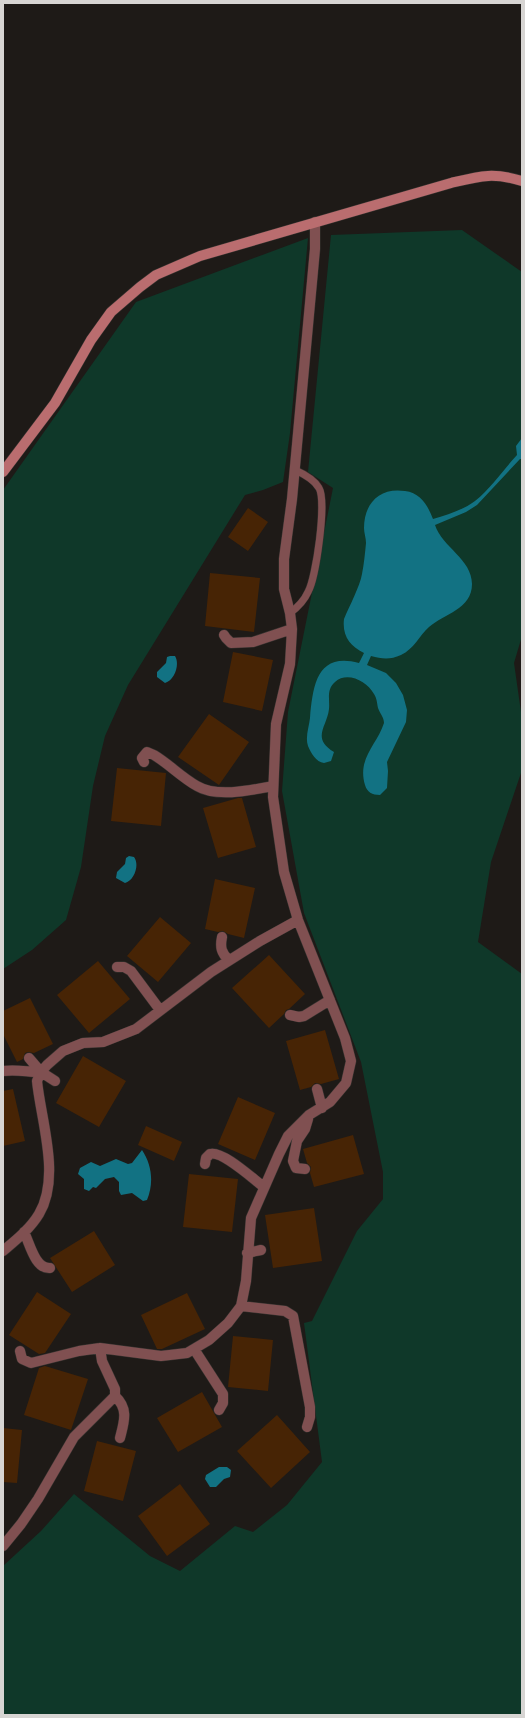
<svg xmlns="http://www.w3.org/2000/svg" width="525" height="1718" viewBox="0 0 525 1718" font-family="'Varela Round',sans-serif">
<rect width="100%" height="100%" fill="#1e1a17"/>
<path fill="#0f3829" d="M462,230L522,272V636L514,663L522,719V770L491,862L478,942L522,974V1715H3V1566L41,1531L74,1494L150,1556L180,1571L235,1526L253,1532L287,1505L322,1462L304,1323L312,1321L357,1231L383,1199V1172L361,1062L304,913L282,791L288,712L333,488L308,472L331,235Z
M308,238L290,433L283,482L263,490L245,495L128,685L105,736L93,786L81,867L66,920L32,950L3,969V490L136,302Z"/>
<path fill="#127283" d="M522,438V459H520L477,505L466,512L435,525C442,547 472,559 472,584C472,609 444,614 429,627C419,636 414,649 401,655C390,660 382,659 371,656L367,665L386,673L396,683L403,695L407,710L406,722L387,762L388,771L387,788L380,795C372,795 367,792 365,785C357,758 377,745 384,723C384,717 380,714 378,708C377,703 377,699 374,694C367,681 347,671 335,682C326,690 330,699 329,709C327,727 311,738 334,752L331,761L324,763C316,762 311,753 308,746C305,737 309,727 310,718C313,685 317,652 359,663L364,653C350,646 342,636 344,619C349,607 360,586 362,574C364,564 365,553 366,543C366,538 364,533 364,528C364,503 380,487 405,491C421,493 428,506 433,519C447,515 463,510 475,501C491,488 503,470 517,455L516,446Z
M170,656H175C180,664 175,680 165,683L157,677V672L166,663L167,657Z
M129,856L134,857C140,865 134,881 125,883L116,878L117,872L125,864L126,858Z
M142,1150C152,1165 154,1183 147,1200L143,1201L132,1193L121,1195L119,1191V1182L114,1177L105,1179L96,1188L93,1187L89,1191L84,1189V1179L78,1174L80,1168L91,1162L100,1166L116,1159L128,1164L132,1163Z
M219,1467H227L231,1470L230,1477L224,1479L216,1487H210L205,1479L206,1475Z"/>
<path fill="#472405" d="M248,508L268,522L248,551L228,537Z
M210,573L260,578L254,632L205,626Z
M233,652L273,660L262,711L223,702Z
M209,714L249,742L219,785L178,757Z
M117,768L166,773L161,826L111,821Z
M238,798H242L256,847L218,858L203,808Z
M215,879L255,888L244,938L228,934L223,931L218,932L205,929Z
M160,917L191,943L158,982L127,956Z
M269,955L305,994L289,1009L286,1010L284,1014L269,1028L232,988Z
M98,961L130,999L89,1033L57,995Z
M30,998L53,1044L34,1053L28,1052L25,1053L23,1059L17,1062L3,1034V1011Z
M325,1030L339,1079L321,1084L315,1083L311,1087L300,1090L286,1041Z
M83,1056L126,1081L99,1127L56,1103Z
M13,1089L25,1141L3,1146V1091Z
M238,1097L275,1113L255,1160L218,1144Z
M146,1126L182,1142L174,1161L138,1145Z
M353,1135L364,1174L314,1187L310,1173L311,1167L307,1163L303,1149Z
M189,1174L238,1179L232,1232L183,1227Z
M314,1208L322,1261L273,1268L265,1215Z
M94,1231L115,1265L72,1292L50,1258Z
M37,1292L71,1314L45,1353L39,1354L9,1335Z
M187,1293L205,1329L162,1349H157L141,1315Z
M233,1336L273,1340L268,1391L228,1387Z
M45,1366L88,1379L71,1430L24,1415L39,1368Z
M202,1392L222,1427L178,1452L157,1418Z
M277,1415L310,1452L271,1488L237,1451Z
M3,1428L22,1430L17,1483L3,1482Z
M97,1441L136,1451L123,1501L84,1491Z
M180,1484L210,1524L167,1556L138,1516Z"/>
<g fill="none" stroke-linecap="round" stroke-linejoin="round">
<defs>
<path id="lane" d="M290,613C298,607 304,601 308,592C316,578 327,501 319,488C314,479 304,474 295,470"/>
<path id="street" d="M224,635L226,638L231,643L253,642L292,629
M144,762L142,758L147,752L154,755C169,764 181,777 197,786C217,798 252,790 273,786
M222,937C220,947 221,953 229,960
M117,967H124L131,971L160,1010
M290,1015L299,1017L304,1016L330,1000
M29,1058L41,1072L55,1081
M3,1071C16,1069 28,1072 41,1072
M317,1089L322,1108
M205,1164L206,1158L210,1154C222,1150 253,1179 264,1187
M305,1169L296,1168L293,1161L297,1141L305,1129L308,1119
M24,1232C30,1244 35,1269 50,1268
M3,1251C16,1240 30,1229 39,1214C61,1177 41,1121 37,1081L41,1072L47,1065L63,1051L83,1043L103,1042L136,1029L211,972L260,941L298,920
M247,1253L261,1250
M241,1306L285,1311L293,1316L310,1407V1417L307,1427
M194,1349L223,1394V1403L219,1410
M20,1351L22,1359L31,1363L79,1351L100,1348L161,1356L187,1353L209,1340L228,1323L241,1306L246,1281L251,1218L279,1154L288,1136L309,1115L330,1102L346,1083L351,1061L345,1038L298,920L284,872L273,797L276,724L290,664L292,629L290,613L284,589V559L292,499L315,249V222
M115,1396C129,1409 124,1422 120,1438
M3,1546L21,1524L38,1499L74,1437L115,1396V1389L102,1361L100,1348"/>
<path id="secondary" d="M3,472L55,403L91,340L111,312L140,287L156,275L200,256L451,183C480,176 493,172 522,181"/>
</defs>
<use href="#lane" stroke="#383431" stroke-width="8"/>
<use href="#street" stroke="#383431" stroke-width="11"/>
<use href="#secondary" stroke="#383431" stroke-width="11"/>
<use href="#lane" stroke="#805051" stroke-width="7"/>
<use href="#street" stroke="#805051" stroke-width="10"/>
<use href="#secondary" stroke="#ba6d6f" stroke-width="10"/>
</g>
<rect width="525" height="1718" fill="none" stroke="#d7d5d3" stroke-width="8"/>
</svg>
